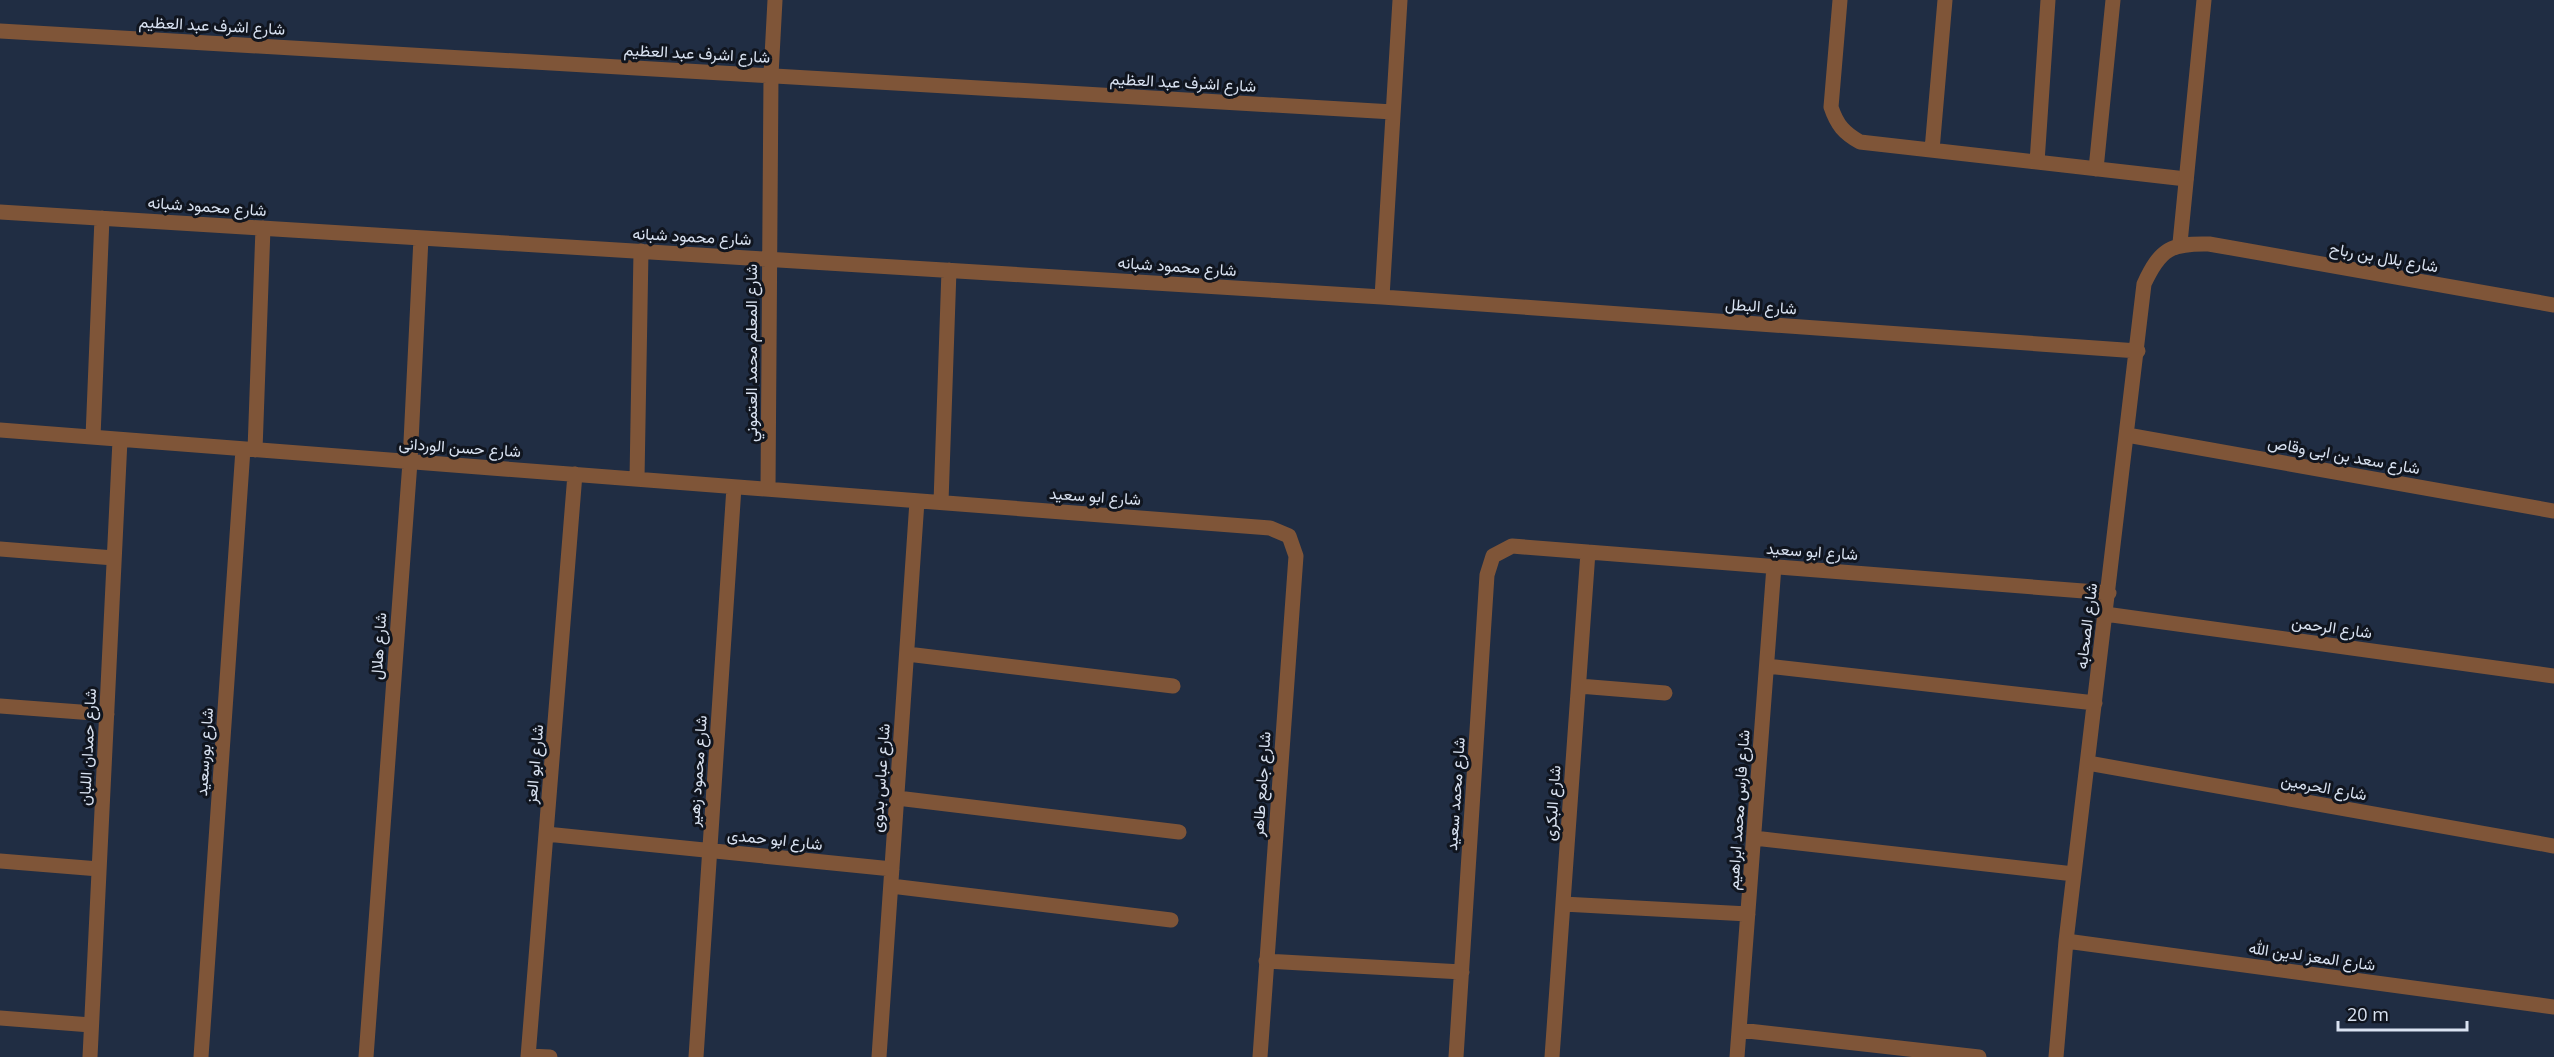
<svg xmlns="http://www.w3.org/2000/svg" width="2554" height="1057" viewBox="0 0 2554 1057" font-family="'Open Sans',Vazirmatn,sans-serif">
<rect width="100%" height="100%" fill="#202d43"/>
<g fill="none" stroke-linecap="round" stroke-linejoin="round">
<path stroke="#7f5538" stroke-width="15" d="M1840,0L1831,107C1837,125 1844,133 1860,142L2186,179
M1932,150L1945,0
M2037,162L2048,0
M2096,169L2113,0"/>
<path stroke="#7f5538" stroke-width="15" d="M0,31L1393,112
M0,212L1382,297L2138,351
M2180,243L2204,0
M1382,297L1400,0
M0,430L1270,528L1289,536L1296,556L1260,1057
M2127,435L2554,511
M93,437L102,218
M255,450L263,228
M637,479L641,251
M768,489L771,75L775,0
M941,502L949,270
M0,549L114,558
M2105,614L2554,676
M907,654L1173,686
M1767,666L2095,703
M1579,686L1665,693
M0,706L107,714
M2088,763L2554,846
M897,798L1179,832
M546,834L892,869
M1754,838L2074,874
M0,861L99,869
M891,886L1171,920
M1563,904L1748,914
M2066,941L2554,1007
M1266,961L1462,972
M0,1018L91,1025
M1739,1030L1979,1057
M528,1056L550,1057
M90,1057L120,440
M201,1057L243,449
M366,1057L410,462L421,238
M528,1057L575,474
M696,1057L734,487
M879,1057L917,501
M1456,1057L1487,575L1493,556L1512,546L2109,593
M1552,1057L1588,552
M1737,1057L1774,566
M2056,1057L2066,941L2144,284C2160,249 2171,243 2209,244L2554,305"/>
</g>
<g text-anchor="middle" stroke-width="6" stroke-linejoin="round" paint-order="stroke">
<g font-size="16" fill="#d9e2f1" stroke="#10151f">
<text transform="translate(212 25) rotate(3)" y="6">شارع اشرف عبد العظيم</text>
<text transform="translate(697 53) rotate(3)" y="6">شارع اشرف عبد العظيم</text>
<text transform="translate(1183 82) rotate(3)" y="6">شارع اشرف عبد العظيم</text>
<text transform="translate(207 206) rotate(4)" y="6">شارع محمود شبانه</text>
<text transform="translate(692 236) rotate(3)" y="6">شارع محمود شبانه</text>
<text transform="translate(2384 257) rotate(10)" y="6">شارع بلال بن رباح</text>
<text transform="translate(1177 266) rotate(4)" y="6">شارع محمود شبانه</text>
<text transform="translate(1761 306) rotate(4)" y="6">شارع البطل</text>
<text transform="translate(751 353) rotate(-90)" y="6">شارع المعلم محمد العتموني</text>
<text transform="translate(460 447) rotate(4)" y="6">شارع حسن الوردانى</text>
<text transform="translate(2344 455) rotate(10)" y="6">شارع سعد بن ابى وقاص</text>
<text transform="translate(1095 496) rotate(4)" y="6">شارع ابو سعيد</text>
<text transform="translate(1812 551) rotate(4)" y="6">شارع ابو سعيد</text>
<text transform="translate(2086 626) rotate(-83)" y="6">شارع الصحابه</text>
<text transform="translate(2332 627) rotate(8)" y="6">شارع الرحمن</text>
<text transform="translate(378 646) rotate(-86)" y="6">شارع هلال</text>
<text transform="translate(87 747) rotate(-87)" y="6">شارع حمدان اللبان</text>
<text transform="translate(204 752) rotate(-86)" y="6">شارع بورسعيد</text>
<text transform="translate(534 764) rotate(-85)" y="6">شارع ابو العز</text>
<text transform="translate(697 771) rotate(-86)" y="6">شارع محمود زهير</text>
<text transform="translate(880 778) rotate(-86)" y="6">شارع عباس بدوى</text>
<text transform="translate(1261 784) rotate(-86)" y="6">شارع جامع طاهر</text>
<text transform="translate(2324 787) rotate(10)" y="6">شارع الحرمين</text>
<text transform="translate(1455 794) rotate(-86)" y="6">شارع محمد سعيد</text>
<text transform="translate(1552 803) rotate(-86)" y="6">شارع البكرى</text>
<text transform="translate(1738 810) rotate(-86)" y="6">شارع فارس محمد ابراهيم</text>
<text transform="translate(775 839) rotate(6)" y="6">شارع ابو حمدى</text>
<text transform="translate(2312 956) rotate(8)" y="6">شارع المعز لدين الله</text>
</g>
</g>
<path d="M2338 1021v9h129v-9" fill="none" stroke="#d9e2f1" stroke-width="3"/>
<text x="2347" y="1021" font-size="18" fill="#d9e2f1" stroke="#10151f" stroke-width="4.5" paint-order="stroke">20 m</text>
</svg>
